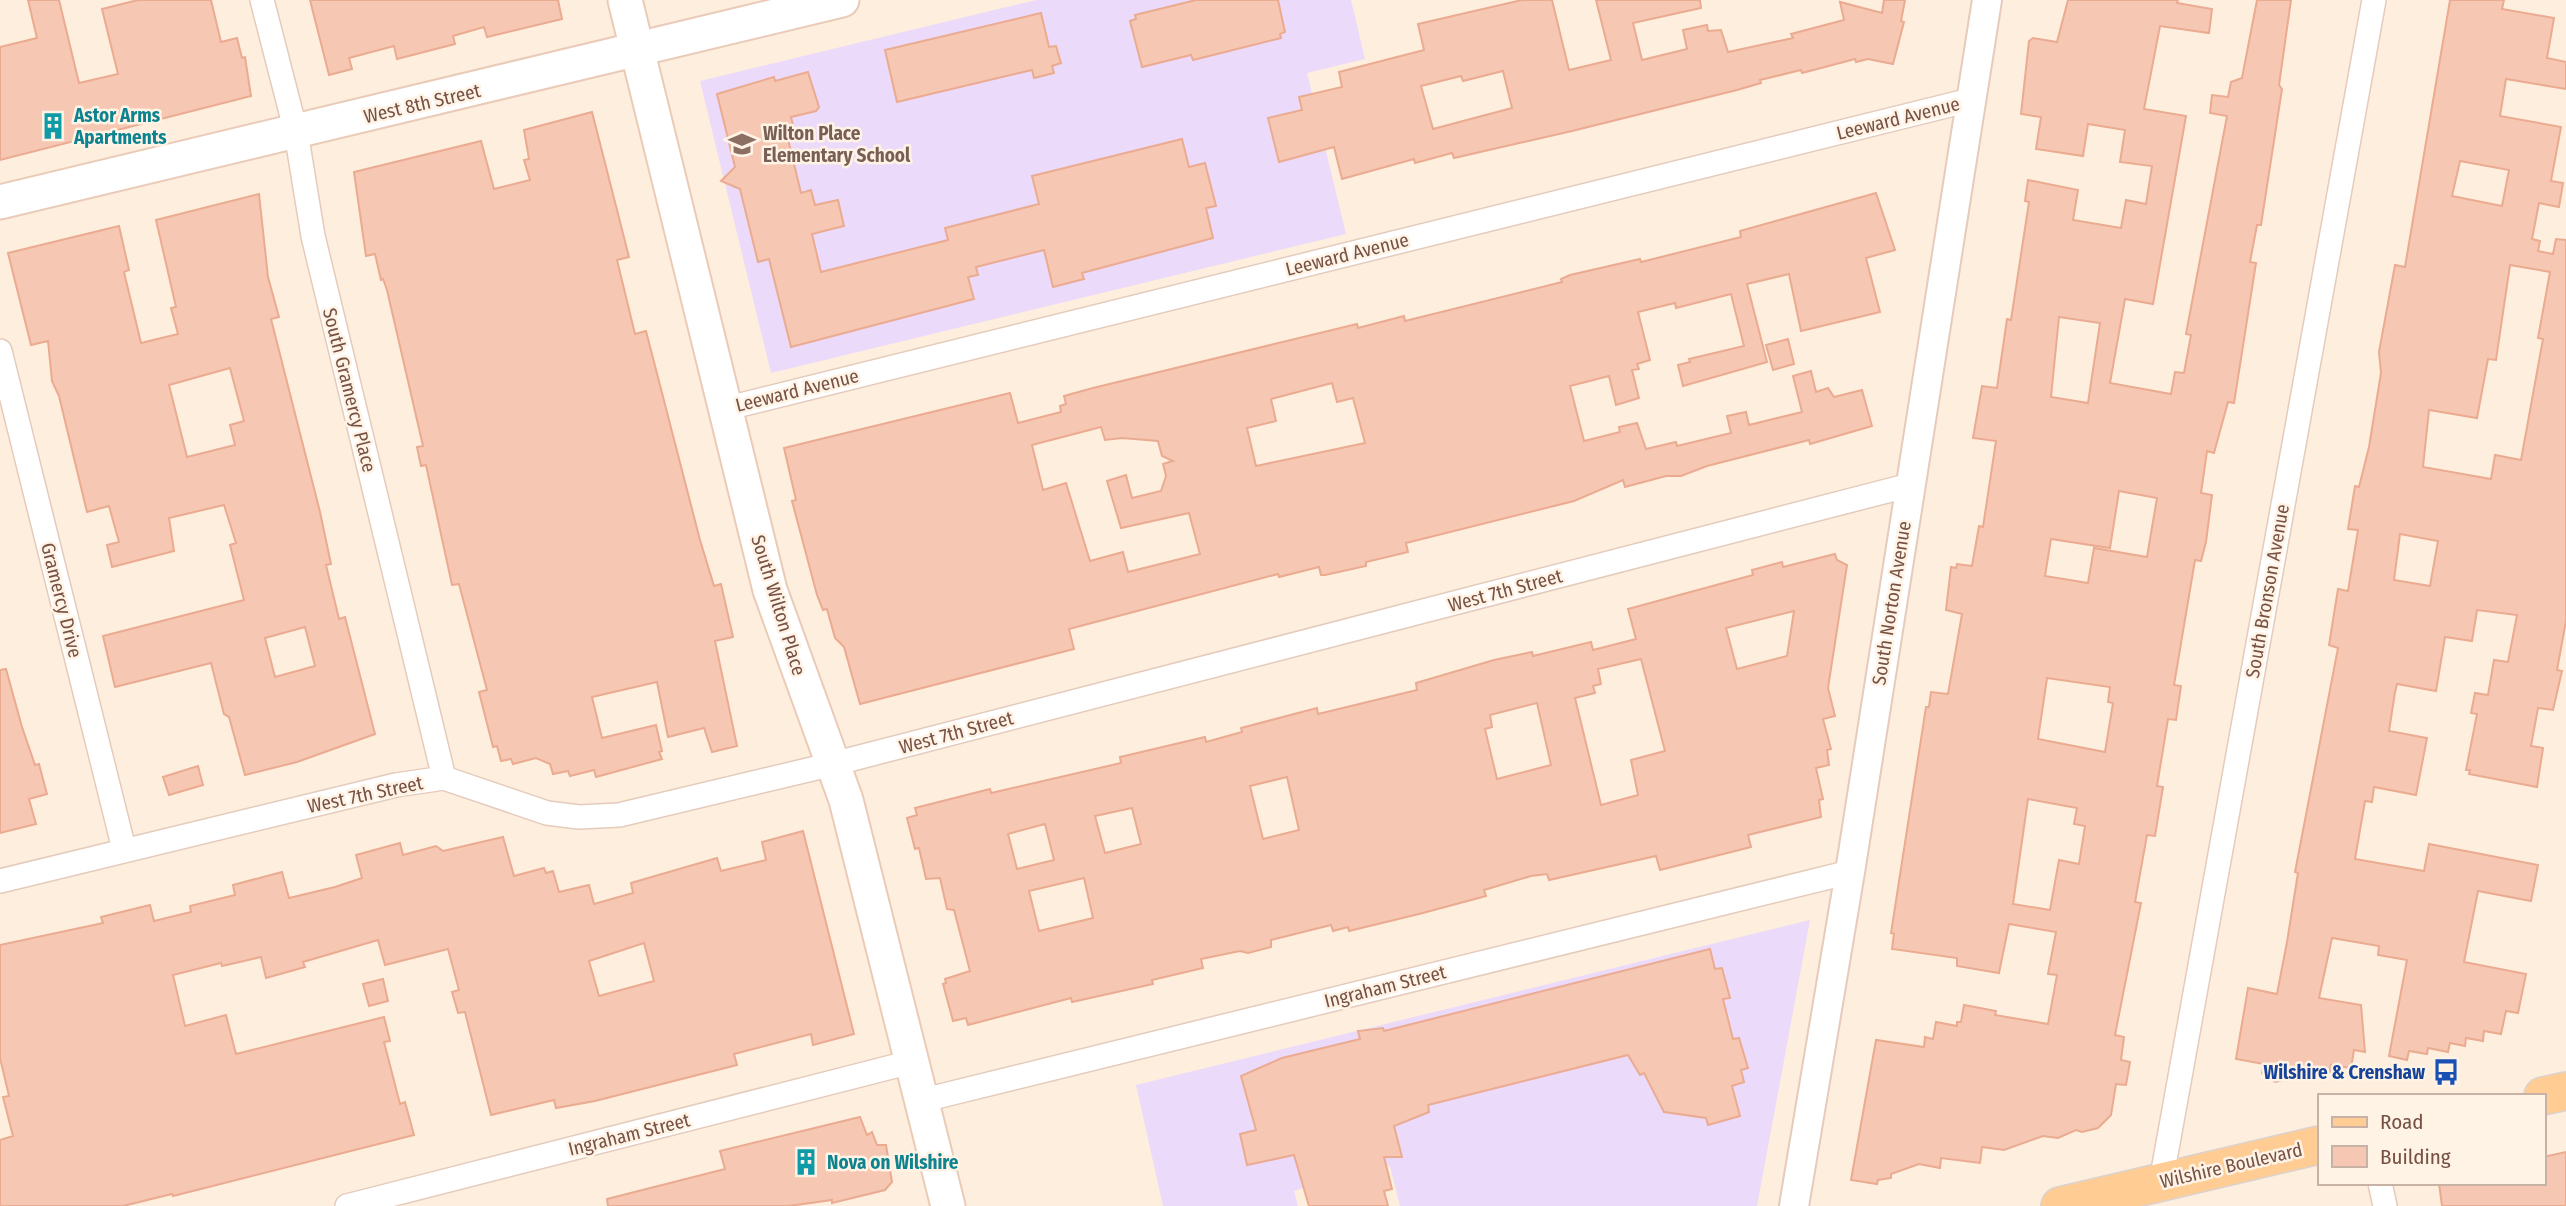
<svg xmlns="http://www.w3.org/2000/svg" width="2566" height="1206" viewBox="0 0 2566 1206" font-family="'Fira Sans Condensed',sans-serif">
<rect width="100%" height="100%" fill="#feeedd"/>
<path fill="#ecdafa" d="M1036,0H1351L1365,59L1307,73L1346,234L771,373L700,81Z
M1810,920L1757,1206H1400L1390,1166L1370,1168L1294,1191L1298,1206H1163L1136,1085Z"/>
<path fill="#f6c7b2" stroke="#eaab91" stroke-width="2" fill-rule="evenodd" d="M28,0H59L79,83L118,74L102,9L138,0H211L221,42L237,38L242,58L245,57L251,96L0,160V47L37,38Z
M310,0H558L562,19L487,37L484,27L453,36L455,44L397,59L394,46L349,58L352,69L329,75Z
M1196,0H1278L1285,32L1280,34L1281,38L1193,60L1191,55L1142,67L1130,21L1136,19L1135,15Z
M1522,0H1552L1569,70L1611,60L1596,0H1700L1701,8L1633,23L1642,60L1687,49L1683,30L1707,25L1708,31L1721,30L1728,52L1793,38L1791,34L1844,20L1840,2L1882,13L1884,0H1905L1901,21L1904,22L1893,64L1868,59L1856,62L1855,59L1802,73L1801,70L1760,80L1761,83L1737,90L1572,131L1454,158L1452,153L1415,163L1414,159L1342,179L1334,147L1279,162L1268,118L1302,110L1299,97L1342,87L1339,72L1424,50L1418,24ZM1503,71L1512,108L1433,129L1421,86L1461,76L1463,81Z
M2068,0H2178L2177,3L2212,9L2209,33L2160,26L2144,109L2186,116L2153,304L2125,299L2110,383L2171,394L2175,372L2184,373L2191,335L2186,334L2227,116L2210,113L2212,95L2228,97L2231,82L2242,78L2257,0H2291L2279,85L2282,89L2261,225H2257L2250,262L2256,263L2234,403L2228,402L2214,453L2207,451L2201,493L2212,495L2206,542L2201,561L2195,560L2174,685L2181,686L2176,720L2168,719L2157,786L2163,787L2155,836L2147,835L2135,902L2141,903L2115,1035L2124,1037L2121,1060L2130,1062L2126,1085L2116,1084L2111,1115L2098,1128L2082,1132L2076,1130L2058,1138L2043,1136L2004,1150L1982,1147L1980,1163L1941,1158L1940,1168L1919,1164L1891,1174V1178L1878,1180L1877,1184L1851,1180L1876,1040L1924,1047L1925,1037L1933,1039L1936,1022L1957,1026V1022H1961L1964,1005L1996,1011L1995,1015L2048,1024L2057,975L2048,974L2056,932L2009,924L1999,973L1957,966V958L1892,949L1894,934L1891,933L1926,707H1929L1931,692L1948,694L1962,614L1946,610L1951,567L1956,568L1957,564L1972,566L1979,526L1983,527L1996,441L1973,438L1982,386L1997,388L2007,319L2011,320L2029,202L2025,201L2028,180L2078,190L2073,220L2121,228L2126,200L2146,204L2152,166L2120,162L2125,130L2088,124L2083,156L2036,149L2041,117L2021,114L2029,41L2033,38L2057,42ZM2059,317L2100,323L2088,403L2051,397ZM2119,491L2157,498L2147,557L2094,548L2088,583L2045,576L2051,539L2110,548ZM2047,678L2110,687L2108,702L2113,703L2105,752L2038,739ZM2028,799L2077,808L2074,824L2085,826L2079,864L2059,860L2050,910L2013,904Z
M2450,0H2504L2502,9L2554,18L2547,58L2566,62V89L2506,79L2500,116L2561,127L2551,181L2563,183L2559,207L2539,203L2532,239L2540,241L2538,251L2553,254L2556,239L2566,240V621L2557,670L2562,671L2553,710L2538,708L2531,746L2543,748L2537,787L2469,774L2470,770H2466L2477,714L2471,713L2475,693L2488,695L2494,660L2508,662L2517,615L2477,610L2472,641L2445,637L2436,691L2397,684L2395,692L2389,731L2427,738L2416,795L2374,787L2372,802L2365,801L2355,859L2424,871L2429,844L2538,865L2531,901L2478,891L2464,962L2526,974L2518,1013L2506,1011L2501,1034L2484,1031L2483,1041L2466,1038L2465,1046L2450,1043L2448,1052L2428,1048L2427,1054L2409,1051L2407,1060L2389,1056L2407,960L2378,955L2379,946L2332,938L2319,998L2361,1005L2365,1052L2354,1050L2351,1068L2331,1065L2330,1072L2320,1074L2293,1069L2292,1078L2275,1082L2262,1073L2264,1064L2236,1059L2248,988L2277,994L2287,942L2298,873L2295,872L2338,648L2329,645L2338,589L2348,591L2358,530L2348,529L2355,486L2359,487L2369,447L2381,373L2379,352L2395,265L2405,267ZM2460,161L2509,170L2502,206L2452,196ZM2510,265L2550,272L2538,338L2543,339L2521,460L2495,455L2491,479L2423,467L2429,410L2477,418L2488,359L2496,360ZM2400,534L2438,541L2430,586L2394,580Z
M1041,13L1049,47L1056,46L1061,63L1052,66L1054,73L1034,78L1032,70L897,102L885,50Z
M808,72L819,107L816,111L791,117L795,133L787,135L801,193L811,190L815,205L838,200L844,226L812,234L821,272L948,240L945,228L1039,204L1032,176L1182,139L1189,167L1205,163L1216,206L1206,208L1213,238L1082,273L1084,279L1053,287L1044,250L976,267L978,275L968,277L974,299L791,347L769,259L758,262L740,189L721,181L735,167L717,94L774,77L775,81Z
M592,112L629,257L617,260L635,334L646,331L700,540L714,586L721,584L733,637L715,641L737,746L712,752L704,728L668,737L657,682L592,697L602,738L656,725L662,751L659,752L662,759L596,777L594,770L570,776L568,771L553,774L550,764L536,758L513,764L511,759L501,761L497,746L493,747L479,692L487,690L459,584L452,585L426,465L421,466L417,447L423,446L387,290L383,279L381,280L375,254L366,256L354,172L481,141L494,189L530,180L524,160L529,159L524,130Z
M1876,193L1895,250L1866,258L1880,312L1801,331L1789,274L1747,284L1767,362L1683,386L1678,365L1690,362L1689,359L1744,346L1731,294L1676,308L1675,303L1638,312L1650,360L1637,364L1639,369L1632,370L1639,398L1616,405L1609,376L1570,386L1584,441L1620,432L1619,427L1637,423L1646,449L1676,442L1677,446L1731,433L1727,416L1746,412L1749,425L1802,412L1793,376L1811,371L1816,392L1828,388L1834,397L1862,390L1872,426L1810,444L1809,440L1707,466L1681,476H1666L1625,487L1623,480L1574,501L1406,543L1408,552L1366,562V566L1325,575H1321L1319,567L1279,577L1278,574L1069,629L1074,649L860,704L844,647L835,638L827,609L823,610L817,595L792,501L796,500L784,448L1010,393L1018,423L1061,412L1060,406L1066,404L1064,396L1093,388L1357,324L1358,328L1404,316L1405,321L1562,282L1561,279L1570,275L1640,259L1641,262L1741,237L1740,231ZM1332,383L1337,402L1353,398L1365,443L1256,466L1247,428L1276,421L1271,399ZM1101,427L1105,440L1122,438L1158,441L1162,456L1173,461L1163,464L1166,476L1161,491L1132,498L1126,475L1107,481L1121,528L1189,513L1200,554L1128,572L1123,552L1090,561L1066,483L1043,490L1032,445Z
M259,194L268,277L279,317L271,319L320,512L331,564L326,565L339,619L345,617L375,734L297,762L245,775L229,717L224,714L211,663L115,687L103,636L244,600L230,545L236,543L224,505L169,518L174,551L112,567L107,545L119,542L109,506L87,512L59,396L52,381L48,341L31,345L8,253L119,226L129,270L124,272L141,343L178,334L171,308L176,307L156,220ZM230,368L244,421L230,425L235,445L187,457L169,385ZM305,627L315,666L275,677L265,638Z
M1788,339L1794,364L1773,370L1766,345Z
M1835,554L1837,560L1847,565L1828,688L1835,716L1823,719L1831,749L1827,750L1829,765L1816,768L1823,799L1819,800L1821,817L1748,835L1751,847L1660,870L1656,856L1549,880L1547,874L1531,876L1484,890L1486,896L1419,914L1349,931L1348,927L1333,931L1331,925L1271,940V947L1248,953L1240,951L1201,959L1203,968L1152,980L1153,984L1072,1002L1071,998L968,1025L966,1018L953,1021L943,984L946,983L945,979L970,971L954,910L947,909L940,878L926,879L919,848L915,849L907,818L917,815L915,808L990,789L991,793L1121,763L1120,757L1205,737L1206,742L1242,732L1241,728L1317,708L1318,714L1417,690L1416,683L1494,660L1532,652L1533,656L1591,642L1593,650L1636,639L1628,609L1753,575L1752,570L1782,562L1783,567ZM1794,611L1787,656L1737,669L1726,628ZM1641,659L1665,751L1631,760L1638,795L1601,805L1575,698L1595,693L1593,686L1601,684L1598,669ZM1537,703L1551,765L1497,779L1485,729L1492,727L1490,715ZM1287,777L1299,830L1263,839L1250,786ZM1132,808L1141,844L1105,853L1095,816ZM1045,824L1054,860L1017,869L1008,834ZM1084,878L1093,918L1039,931L1029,891Z
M6,669L22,727L35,765L39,764L47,794L29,799L36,824L0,833V670Z
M198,766L203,785L169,795L163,777Z
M803,831L854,1034L813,1045L811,1034L734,1054L737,1065L595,1101L556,1108L554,1100L491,1115L465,1012L458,1013L452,992L459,990L448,949L385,965L378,940L303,962L305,967L266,978L261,957L222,966L221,963L173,975L185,1026L226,1015L236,1054L384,1017L390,1041L384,1042L400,1104L405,1102L414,1135L173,1196L172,1194L123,1206H0V1140L13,1136L3,1097L9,1096L0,1058V945L103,923L101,917L150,905L154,921L191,912L190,906L235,895L233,885L282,872L289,898L335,887L362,878L356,855L400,843L403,855L436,846L443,851L503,837L514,876L544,868L546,873L553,871L559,892L589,885L594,904L633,893L631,883L717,858L721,871L766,860L762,842ZM644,943L654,981L599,996L589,961Z
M1710,949L1715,969L1722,968L1730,998L1723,999L1733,1039L1739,1038L1748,1068L1741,1070L1744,1082L1732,1086L1740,1116L1708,1125L1706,1118L1664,1112L1644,1073L1640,1075L1628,1055L1428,1105L1429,1112L1394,1126L1402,1157H1384L1392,1189L1384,1191L1388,1206H1309L1294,1155L1247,1165L1240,1134L1256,1130L1241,1076L1282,1058L1360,1039L1358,1031L1383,1028L1384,1031Z
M383,979L388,1001L369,1006L363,984Z
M860,1117L867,1135L872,1132L877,1145H886L892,1182L885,1190L832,1203V1200L789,1206H608L607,1199L725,1169L720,1151Z
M2566,1152V1206H2442L2439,1183H2543V1157Z"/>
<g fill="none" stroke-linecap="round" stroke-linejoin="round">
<defs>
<path id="minor" d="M262,0L296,132L313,236L444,778
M0,351L124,849
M724,409L1970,100
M0,881L396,785L444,778L547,813L579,817L619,815L833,764L1910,485
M920,1101L1850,872
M2161,1182L2374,0
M2380,1183L2385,1206
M347,1206L911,1062"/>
<path id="tertiary" d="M1794,1206L1850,872L1987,0"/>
<path id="secondary" d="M625,0L770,590L846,800L948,1206
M0,202L842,0"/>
<path id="primary" d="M2543,1096L2566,1091
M2060,1206L2319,1145"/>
</defs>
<use href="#minor" stroke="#e5cbbc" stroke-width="26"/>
<use href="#tertiary" stroke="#e5cbbc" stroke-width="32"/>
<use href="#secondary" stroke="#eacbb8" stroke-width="37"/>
<use href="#primary" stroke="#dbd2ce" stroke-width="40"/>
<use href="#minor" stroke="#fff" stroke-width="23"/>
<use href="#tertiary" stroke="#fff" stroke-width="28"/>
<use href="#secondary" stroke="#fff" stroke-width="33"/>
<use href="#primary" stroke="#ffcd94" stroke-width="37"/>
</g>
<defs>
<symbol id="building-bare" viewBox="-9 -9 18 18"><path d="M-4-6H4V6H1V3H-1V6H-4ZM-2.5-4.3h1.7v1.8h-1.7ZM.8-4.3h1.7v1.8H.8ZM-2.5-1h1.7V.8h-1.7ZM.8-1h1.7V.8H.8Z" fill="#0f9aa8" stroke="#fff3e6" stroke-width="2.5" paint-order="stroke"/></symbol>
<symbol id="school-bare" viewBox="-9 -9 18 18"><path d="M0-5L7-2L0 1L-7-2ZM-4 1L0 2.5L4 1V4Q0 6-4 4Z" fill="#8d6e63" stroke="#fff3e6" stroke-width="2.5" paint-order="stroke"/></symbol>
<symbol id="bus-bare" viewBox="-9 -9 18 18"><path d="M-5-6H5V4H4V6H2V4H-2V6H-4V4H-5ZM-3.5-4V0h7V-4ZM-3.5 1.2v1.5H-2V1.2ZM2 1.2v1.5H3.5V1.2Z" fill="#1a4fb4" stroke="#fff3e6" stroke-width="2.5" paint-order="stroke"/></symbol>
</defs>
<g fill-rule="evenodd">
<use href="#building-bare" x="34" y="107" width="38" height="38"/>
<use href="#school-bare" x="723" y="125" width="38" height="38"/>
<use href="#bus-bare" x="2427" y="1053" width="38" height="38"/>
<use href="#building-bare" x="787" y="1143" width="38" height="38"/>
</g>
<g text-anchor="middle" stroke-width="5" stroke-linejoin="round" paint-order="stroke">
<g font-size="19" fill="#765144" stroke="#fff3e6">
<text transform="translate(422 103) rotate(-13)" y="7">West 8th Street</text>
<text transform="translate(1898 118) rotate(-14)" y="7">Leeward Avenue</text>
<text transform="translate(1347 254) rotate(-14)" y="7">Leeward Avenue</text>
<text transform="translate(350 390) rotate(76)" y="7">South Gramercy Place</text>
<text transform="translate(797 390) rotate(-14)" y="7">Leeward Avenue</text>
<text transform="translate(1505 590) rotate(-15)" y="7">West 7th Street</text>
<text transform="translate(2267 591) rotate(-80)" y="7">South Bronson Avenue</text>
<text transform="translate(62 600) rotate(76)" y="7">Gramercy Drive</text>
<text transform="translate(1891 603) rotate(-81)" y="7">South Norton Avenue</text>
<text transform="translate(779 605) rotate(73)" y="7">South Wilton Place</text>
<text transform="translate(956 732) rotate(-15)" y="7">West 7th Street</text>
<text transform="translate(365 794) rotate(-12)" y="7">West 7th Street</text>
<text transform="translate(1385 986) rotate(-14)" y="7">Ingraham Street</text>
<text transform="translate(629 1134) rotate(-14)" y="7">Ingraham Street</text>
<text transform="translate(2231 1165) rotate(-13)" y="7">Wilshire Boulevard</text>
</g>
<g font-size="19" font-weight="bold" fill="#0d838f" stroke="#fff3e6" text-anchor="start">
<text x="74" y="122">Astor Arms<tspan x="74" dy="22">Apartments</tspan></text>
<text x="827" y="1169">Nova on Wilshire</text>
</g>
<g font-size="19" font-weight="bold" fill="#785e54" stroke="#fff3e6" text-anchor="start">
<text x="763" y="140">Wilton Place<tspan x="763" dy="22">Elementary School</tspan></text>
</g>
<g font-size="19" font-weight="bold" fill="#164399" stroke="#fff3e6" text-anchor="end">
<text x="2425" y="1079">Wilshire &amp; Crenshaw</text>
</g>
</g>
<rect x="2318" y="1094" width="228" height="91" fill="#fff3e6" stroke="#c8b2a5" stroke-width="2"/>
<rect x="2332" y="1117" width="35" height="10" fill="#ffcd94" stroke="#c8b2a5" stroke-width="2"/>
<text x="2380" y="1129" font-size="21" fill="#765144">Road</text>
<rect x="2332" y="1146" width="35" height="21" fill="#f6c7b2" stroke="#c8b2a5" stroke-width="2"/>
<text x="2380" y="1164" font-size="21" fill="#765144">Building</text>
</svg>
